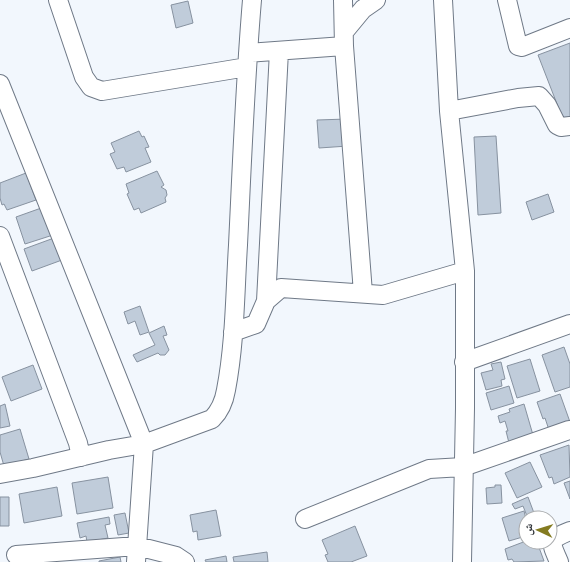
<svg xmlns="http://www.w3.org/2000/svg" width="570" height="562" viewBox="0 0 570 562" font-family="'Source Sans 3','Noto Naskh Arabic',sans-serif">
<rect width="100%" height="100%" fill="#f2f7fd"/>
<path fill="#c0ccda" stroke="#8792a0" d="M188,1L193,23L176,28L171,5Z
M570,43V120L564,122L538,55Z
M347,119L348,146L319,148L317,120Z
M139,131L142,137L144,136L149,147L145,148L151,162L126,172L124,167L117,169L110,154L115,152L111,143Z
M496,136L501,213L478,215L474,137Z
M157,171L164,185L161,187L166,190L167,195L165,198L166,202L141,213L139,208L134,210L127,194L129,193L126,184Z
M26,173L36,200L7,210L4,204L2,205L0,198V183Z
M548,194L554,212L532,220L526,202Z
M44,207L53,235L25,244L16,217Z
M54,238L62,260L32,271L24,249Z
M140,306L149,332L140,335L135,321L128,324L124,312Z
M164,326L167,335L163,336L169,350L165,355H160L158,353L137,362L133,355L155,345L149,333Z
M564,347L570,364V387L555,392L542,355Z
M530,359L540,391L517,398L507,366Z
M501,362L505,379L501,380L502,386L486,390L481,373L493,370L491,364Z
M33,365L42,389L11,401L2,377Z
M509,386L514,403L491,410L486,393Z
M560,394L570,422L549,430L545,418L543,419L537,402Z
M5,404L10,426L0,428V406Z
M524,404L533,435L509,443L506,431H508L505,421L500,423L498,416L510,412L509,409Z
M20,429L29,459L4,466L0,452V435Z
M569,445L570,477L554,484L552,477L549,478L540,455Z
M530,462L542,487L517,498L505,473Z
M108,477L113,508L77,514L72,483Z
M570,481V499L564,483Z
M495,485H501L502,503L487,504L486,488L495,487Z
M57,487L62,516L24,523L19,494Z
M0,497H9V526H0Z
M528,497L534,513L527,516L523,506L515,509L512,504Z
M216,510L221,536L198,540L197,531L193,532L190,515Z
M524,511L526,519V536L509,541L502,518Z
M125,513L129,533L118,535L114,515Z
M109,517L110,524L105,525L108,538L87,542L86,536L80,538L77,523Z
M355,526L367,556L351,562H328L325,555L328,554L322,540Z
M526,541L537,542L544,561L514,562L512,559L508,560L505,549Z
M267,552L268,562H234L233,557Z
M226,556L227,562H206L205,560Z
M120,557L121,562H99V561Z"/>
<g fill="none" stroke-linecap="round" stroke-linejoin="round">
<defs>
<path id="minor" d="M58,0L84,77L91,87L102,91L247,67
M343,0L344,46L363,293
M443,0L449,111L465,271V408L462,562
M507,0L518,46L522,47L570,28
M344,32L363,9L376,0
M248,53L344,46
M0,84L144,444L212,419C220,411 224,402 226,390C235,343 235,293 238,245C242,163 245,82 252,0
M449,111L518,98L539,96L547,105L557,125L561,127L570,126
M0,236L78,443L81,457
M266,301L279,51
M233,332L256,324L266,301L281,288L383,295L465,271
M464,362L570,324
M0,474L33,468L109,450L144,444L136,562
M305,519L429,469L463,467L569,430
M16,555L137,546L176,556L185,562
M559,562C550,541 548,540 570,531"/>
</defs>
<use href="#minor" stroke="#6f7987" stroke-width="20"/>
<use href="#minor" stroke="#fff" stroke-width="18"/>
</g>
<g transform="translate(538 530) rotate(274)"><circle r="19" fill="#ffffff" stroke="#aaacae"/>
<path d="M0-3L7 15L0 10L-7 15Z" fill="#847b20"/>
<text y="-6" font-size="11" font-weight="bold" text-anchor="middle" fill="#2b2f35">ش</text>
</g>
</svg>
